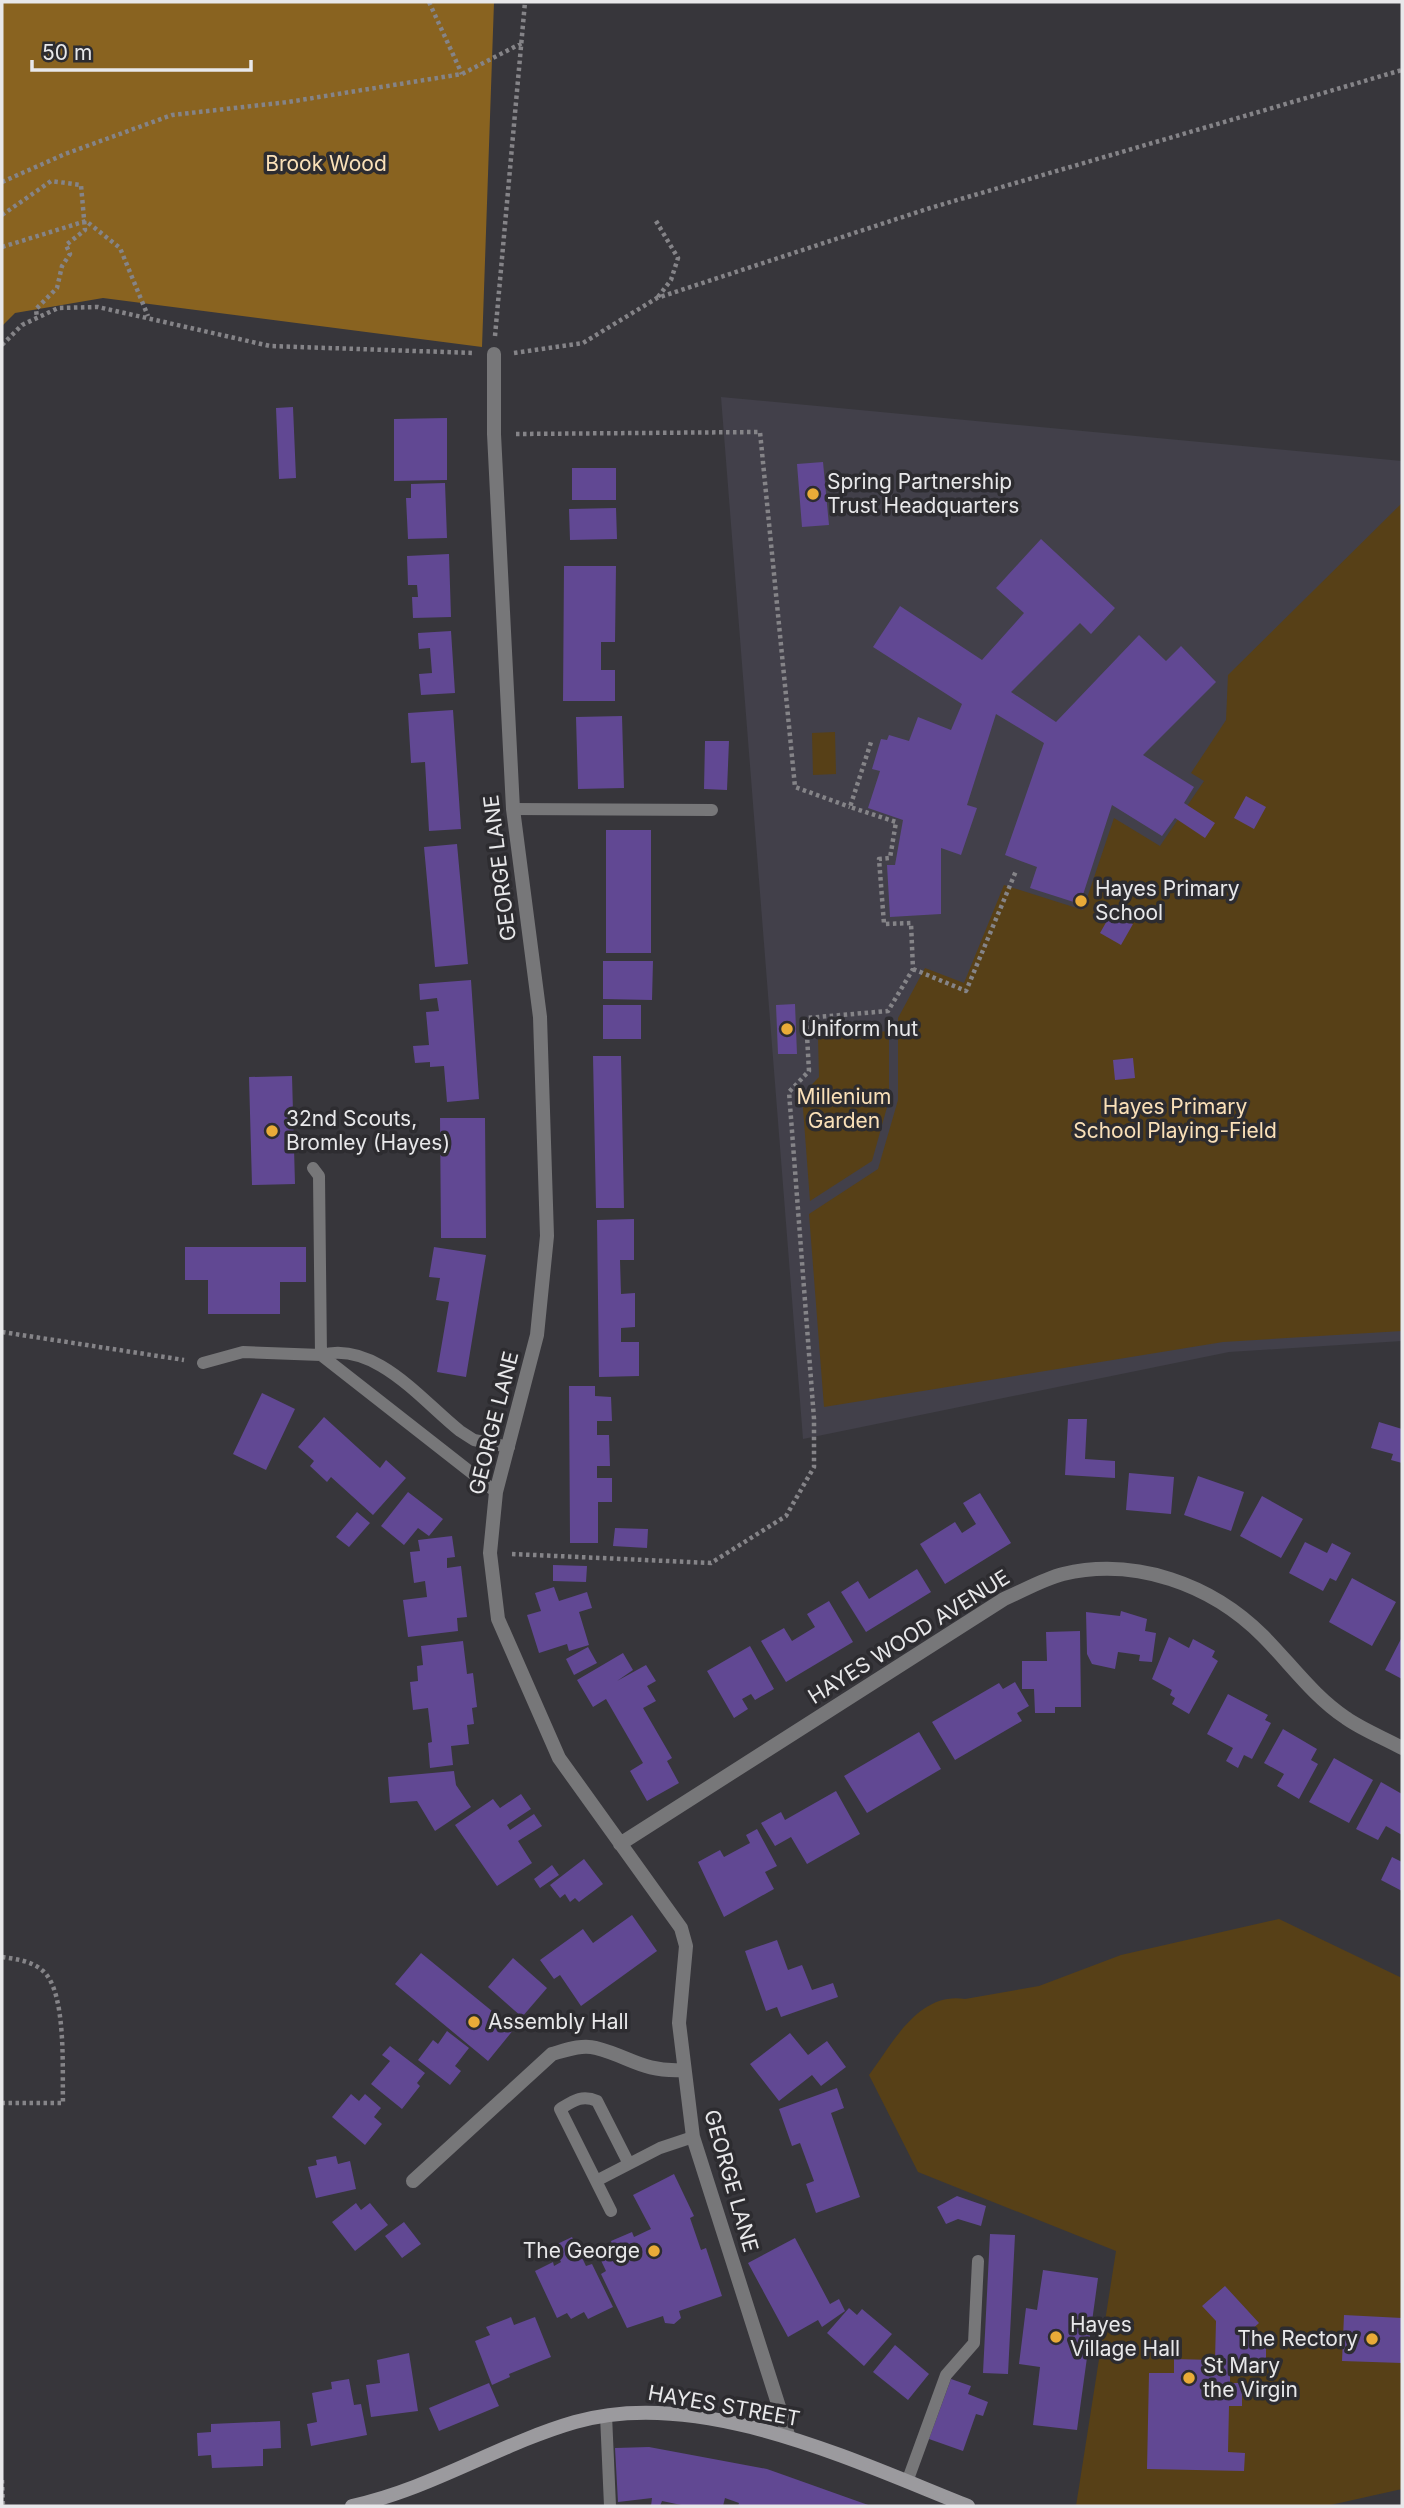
<svg xmlns="http://www.w3.org/2000/svg" width="1404" height="2508" viewBox="0 0 1404 2508" font-family="Inter,sans-serif">
<rect width="100%" height="100%" fill="#37363b"/>
<path fill="#42404a" d="M721,397L1402,461V1341L1229,1352L803,1439Z"/>
<path fill="#574017" d="M1402,503V1331L1223,1342L824,1407L809,1214L878,1169L898,1100V1018L925,968L964,983L1004,885L1083,910L1114,818L1160,846L1204,781L1191,773L1226,720L1228,675Z
M835,732L836,774L813,775L812,733Z
M889,1031V1100L872,1161L810,1201L802,1095L819,1077L818,1037Z
M1279,1919L1402,1978V2489L1326,2506H1076L1116,2251L918,2172L869,2075C893,2043 918,1992 965,1999L1039,1986L1121,1955Z"/>
<path fill="#896320" d="M2,2H494L482,347L103,298L15,313L2,326Z"/>
<path fill="#614893" d="M293,407L296,478L279,479L276,408Z
M447,418V480L394,481V419Z
M823,462L829,525L802,527L797,464Z
M572,468H616V500H572Z
M445,483L447,538L408,539L406,498H411V484Z
M616,508L617,539L570,540L569,509Z
M1041,539L1115,608L1091,634L1080,623L1011,692L1056,722L1139,635L1166,661L1181,646L1216,682L1143,755L1194,787L1184,803L1215,823L1205,838L1175,818L1162,836L1112,805L1080,904L1030,888L1037,867L1005,855L1044,743L996,714L967,805L977,808L961,855L941,848V914L890,917L887,865H895L903,820L868,808L880,771L872,769L881,739L887,740L889,735L909,741L918,717L951,730L962,704L873,647L900,606L982,660L1024,613L996,588Z
M449,554L451,617L413,618L412,597H418L417,585H408L407,556Z
M564,566H616L615,642H601V670H615V701H563Z
M451,631L455,693L421,695L419,674L432,673L430,648L419,649L418,633Z
M453,710L461,829L429,831L425,762L411,763L408,713Z
M622,716L624,788L578,789L576,717Z
M705,741H729L727,790L704,789Z
M1246,796L1266,807L1254,829L1234,818Z
M606,830H651V953H606Z
M457,844L468,964L435,967L424,847Z
M1112,912L1133,924L1121,945L1100,933Z
M603,961H653L652,1000L603,999Z
M471,980L479,1099L447,1102L444,1066L430,1067V1062L415,1063L413,1046L429,1045L426,1012L439,1011L437,998L420,1000L419,984Z
M795,1004L797,1054H778L776,1005Z
M603,1005H641V1039H603Z
M593,1056H621L624,1208H596Z
M1133,1058L1135,1078L1115,1080L1113,1060Z
M292,1076L295,1184L252,1185L249,1077Z
M440,1118H485L486,1238H441Z
M634,1219V1260H620L621,1294L635,1293V1327L621,1328V1342H639V1376L599,1377L597,1220Z
M185,1247H306V1282H280V1314H208V1280H185Z
M434,1247L486,1255L466,1377L437,1372L449,1302L436,1300L440,1278L429,1277Z
M569,1386H595V1396L611,1397L612,1421H597V1435H609L610,1466H597V1478H612V1502H598V1543H570Z
M262,1393L295,1409L266,1470L233,1454Z
M324,1417L380,1468L386,1460L406,1478L373,1515L331,1477L327,1482L310,1466L314,1461L298,1447Z
M1068,1419H1087L1085,1459L1115,1461V1478L1065,1475Z
M1379,1422L1402,1429V1463L1391,1460L1393,1454L1371,1448Z
M1129,1473L1174,1477L1171,1514L1126,1510Z
M1198,1476L1244,1492L1231,1531L1184,1515Z
M408,1492L443,1519L429,1536L418,1528L404,1545L381,1526Z
M980,1493L1011,1543L945,1584L920,1544L955,1522L962,1533L976,1524L963,1503Z
M1262,1496L1303,1519L1281,1558L1240,1536Z
M357,1512L370,1523L349,1547L336,1537Z
M615,1528L648,1529L647,1548L613,1546Z
M452,1536L455,1557L447,1558V1568L461,1566L467,1617L457,1618L458,1631L408,1637L403,1600L427,1597L425,1581L414,1583L410,1552L420,1551L418,1540Z
M1305,1542L1327,1553L1332,1543L1351,1553L1336,1581L1330,1578L1323,1591L1289,1573Z
M553,1565L587,1566L586,1582L553,1581Z
M917,1569L931,1592L866,1632L841,1592L858,1581L869,1599Z
M1352,1578L1396,1602L1372,1646L1329,1622Z
M554,1587L559,1601L587,1592L592,1608L579,1612L589,1645L569,1651L567,1644L539,1653L527,1615L541,1611L535,1593Z
M829,1601L853,1642L786,1682L761,1641L784,1628L792,1641L815,1627L807,1614Z
M1121,1611L1147,1619L1145,1631L1156,1633L1152,1662L1139,1661L1140,1655L1118,1652L1115,1669L1092,1664L1087,1654L1086,1612L1120,1616Z
M1080,1631L1081,1707H1055V1713H1035L1034,1689H1022V1661H1047L1046,1632Z
M1169,1637L1189,1648L1193,1639L1215,1651L1212,1657L1218,1661L1189,1714L1172,1704L1175,1698L1170,1695L1172,1690L1152,1679Z
M1402,1637V1679L1385,1670Z
M463,1641L467,1674L473,1673L477,1707L472,1708L474,1724L467,1725L469,1744L451,1746L453,1765L430,1768L428,1743L432,1742L428,1708L413,1710L410,1682L418,1681L417,1666L423,1665L421,1646Z
M750,1646L774,1689L755,1700L751,1694L742,1699L748,1709L734,1718L707,1671Z
M588,1647L597,1663L574,1675L566,1659Z
M623,1653L633,1670L617,1681L646,1665L656,1681L647,1686L656,1701L643,1708L672,1758L667,1761L679,1783L647,1801L630,1771L643,1763L606,1699L593,1707L577,1680Z
M1015,1682L1029,1706L1017,1713L1022,1721L955,1760L932,1722L999,1683L1003,1689Z
M1228,1694L1268,1715L1265,1720L1271,1723L1252,1759L1244,1755L1238,1768L1226,1761L1233,1748L1207,1734Z
M1283,1729L1317,1749L1311,1760L1318,1764L1299,1799L1277,1786L1284,1774L1264,1763Z
M919,1732L941,1769L867,1813L844,1776Z
M1334,1758L1373,1780L1349,1823L1309,1802Z
M454,1771L456,1785L471,1807L435,1831L417,1801L390,1803L388,1777Z
M1381,1782L1402,1794V1835L1386,1826L1378,1840L1356,1829Z
M836,1791L860,1834L807,1864L791,1837L775,1846L761,1823L781,1812L785,1820Z
M521,1794L531,1809L507,1825L510,1830L534,1814L542,1826L518,1841L532,1863L497,1886L455,1825L493,1799L500,1808Z
M757,1829L777,1866L765,1872L774,1889L724,1917L698,1862L720,1850L724,1857L750,1843L746,1835Z
M1392,1857L1402,1862V1891L1381,1880Z
M584,1859L603,1884L579,1902L575,1898L570,1902L565,1894L560,1898L550,1885Z
M552,1865L559,1875L540,1888L534,1879Z
M632,1915L657,1951L581,2006L560,1975L554,1979L540,1960L583,1929L593,1943Z
M777,1940L788,1970L802,1965L812,1990L833,1983L838,1997L781,2017L777,2007L766,2011L745,1951Z
M421,1953L514,2029L488,2061L395,1984Z
M513,1958L547,1988L522,2017L488,1987Z
M447,2031L469,2048L455,2066L461,2071L450,2085L418,2060L433,2040L438,2044Z
M790,2033L808,2055L827,2041L846,2067L821,2086L812,2075L779,2101L750,2064Z
M390,2046L425,2073L417,2083L420,2086L402,2109L371,2084L390,2061L382,2055Z
M837,2088L844,2108L831,2113L860,2197L816,2213L806,2184L814,2181L800,2143L792,2146L779,2109Z
M351,2094L359,2101L365,2094L381,2108L374,2117L382,2124L365,2145L332,2117Z
M336,2156L338,2164L350,2161L356,2189L316,2198L308,2167L317,2165L316,2160Z
M674,2174L694,2216L690,2218L701,2250L706,2248L722,2296L679,2311L681,2318L674,2324L665,2323L663,2316L627,2328L601,2274L606,2271L597,2252L612,2245L611,2241L632,2232L634,2237L651,2229L633,2195Z
M957,2196L986,2206L981,2226L958,2219L946,2224L937,2207Z
M356,2203L361,2210L370,2203L388,2225L355,2251L332,2222Z
M404,2222L421,2244L402,2258L385,2236Z
M990,2234L1015,2235L1008,2374L983,2373Z
M572,2237L586,2266L592,2264L613,2307L588,2319L584,2312L571,2319L567,2313L557,2318L535,2271L553,2262L554,2266L561,2262L553,2246Z
M795,2238L830,2304L839,2299L845,2311L822,2327L818,2320L788,2337L748,2263Z
M1043,2270L1098,2278L1077,2430L1033,2425L1040,2367L1019,2364L1026,2308L1037,2310Z
M1225,2286L1259,2323L1249,2332V2345H1266V2361L1230,2360V2383H1242V2406H1229L1228,2452L1245,2453L1244,2471L1147,2469L1149,2373H1174V2359L1215,2360L1216,2321L1202,2306Z
M849,2308L857,2315L862,2309L892,2334L864,2366L827,2333Z
M1344,2315L1402,2318V2363L1342,2361Z
M511,2317L514,2325L535,2317L551,2357L509,2374L510,2377L492,2385L475,2341L490,2335L486,2327Z
M895,2345L929,2374L908,2400L873,2372Z
M409,2353L418,2411L371,2417L366,2385L380,2383L377,2360Z
M349,2379L354,2405L361,2404L367,2435L311,2446L307,2424L317,2422L312,2393L332,2389L331,2382Z
M951,2379L971,2386L968,2394L988,2402L983,2416L976,2414L963,2451L929,2439Z
M489,2383L499,2406L439,2431L429,2408Z
M280,2421L281,2448L263,2449V2466L212,2468L211,2455L198,2456L197,2433L211,2432V2424Z
M649,2447L767,2469L871,2506H738L739,2503L725,2498L723,2506H686L662,2501L660,2506H651L652,2498L618,2502L615,2448Z"/>
<g fill="none" stroke-linecap="round" stroke-linejoin="round">
<path stroke="#858488" stroke-width="4.5" stroke-dasharray="3.5 3.5" stroke-linecap="butt" d="M429,2L462,74
M2,182L65,154L172,115L288,102L462,74L522,43
M2,215L51,181L81,185L85,230L66,245L70,254L62,266L57,288L36,309L37,318
M656,221L678,258L671,280L658,297
M2,247L86,221L120,248L148,316
M495,336L525,2
M2,345L22,325L58,308L98,307L270,346L474,353
M514,353L583,343L657,298L930,208L1402,70
M516,434L760,432L795,787L850,807
M913,969L966,991L1016,871
M2,1332L184,1360
M512,1554L711,1563L786,1516L814,1467V1419L789,1092L809,1071L806,1018L888,1011L913,969L911,923L884,924L879,859L890,858L896,822L850,807L872,739
M2,1957C16,1959 32,1961 43,1971C67,1992 62,2071 63,2103H2
M2,2480L3,2506"/>
<path stroke="#777779" stroke-width="12" d="M513,809L712,810
M313,1168L319,1176L321,1355C375,1340 422,1401 460,1431L474,1440L509,1447
M203,1363L243,1352L321,1355L496,1492
M596,2181L560,2109C573,2101 582,2094 597,2101L629,2164
M611,2211L596,2181L660,2148L693,2137
M606,2415L610,2506
M907,2482L946,2375L974,2343L978,2261"/>
<path stroke="#777779" stroke-width="14" d="M494,354V434L513,809L540,1017L547,1236L537,1335L496,1492L490,1553L498,1619L559,1758L681,1928L686,1946L679,2023L693,2137L788,2435
M620,1844L1004,1599C1023,1591 1043,1579 1063,1574C1135,1557 1211,1584 1263,1636C1290,1663 1313,1696 1346,1718C1363,1730 1384,1738 1402,1748
M413,2181L552,2054C566,2050 582,2044 596,2048C631,2057 642,2072 683,2070"/>
<path stroke="#9b9a9e" stroke-width="14" d="M352,2506C431,2489 499,2444 575,2422C699,2386 854,2461 968,2506"/>
</g>
<g fill="#e9ab38" stroke="#2d2c30" stroke-width="2.5">
<circle cx="813" cy="494" r="7"/>
<circle cx="1081" cy="901" r="7"/>
<circle cx="787" cy="1029" r="7"/>
<circle cx="272" cy="1131" r="7"/>
<circle cx="474" cy="2022" r="7"/>
<circle cx="654" cy="2251" r="7"/>
<circle cx="1056" cy="2337" r="7"/>
<circle cx="1372" cy="2339" r="7"/>
<circle cx="1189" cy="2378" r="7"/>
</g>
<g text-anchor="middle" stroke-width="7" stroke-linejoin="round" paint-order="stroke">
<g font-size="21" fill="#fae0b8" stroke="#2d2c30">
<text x="326" y="171">Brook Wood</text>
<text x="844" y="1104">Millenium<tspan x="844" dy="24">Garden</tspan></text>
<text x="1175" y="1114">Hayes Primary<tspan x="1175" dy="24">School Playing-Field</tspan></text>
</g>
<g font-size="21" fill="#e8e8ea" stroke="#2d2c30" text-anchor="start">
<text x="827" y="489">Spring Partnership<tspan x="827" dy="24">Trust Headquarters</tspan></text>
<text x="1095" y="896">Hayes Primary<tspan x="1095" dy="24">School</tspan></text>
<text x="801" y="1036">Uniform hut</text>
<text x="286" y="1126">32nd Scouts,<tspan x="286" dy="24">Bromley (Hayes)</tspan></text>
<text x="488" y="2029">Assembly Hall</text>
<text x="640" y="2258" text-anchor="end">The George</text>
<text x="1070" y="2332">Hayes<tspan x="1070" dy="24">Village Hall</tspan></text>
<text x="1358" y="2346" text-anchor="end">The Rectory</text>
<text x="1203" y="2373">St Mary<tspan x="1203" dy="24">the Virgin</tspan></text>
</g>
<g font-size="21" fill="#e8e8ea" stroke="#2d2c30">
<text transform="translate(500 868) rotate(-97)" y="7">GEORGE LANE</text>
<text transform="translate(494 1423) rotate(-76)" y="7">GEORGE LANE</text>
<text transform="translate(909 1637) rotate(-32)" y="7">HAYES WOOD AVENUE</text>
<text transform="translate(731 2181) rotate(74)" y="7">GEORGE LANE</text>
<text transform="translate(724 2406) rotate(10)" y="7">HAYES STREET</text>
</g>
</g>
<rect width="1404" height="2508" fill="none" stroke="#e8e8ea" stroke-width="7"/>
<path d="M32 60v10h219v-10" fill="none" stroke="#e8e8ea" stroke-width="3.5"/>
<text x="42" y="60" font-size="21" fill="#e8e8ea" stroke="#2d2c30" stroke-width="5" paint-order="stroke">50 m</text>
</svg>
